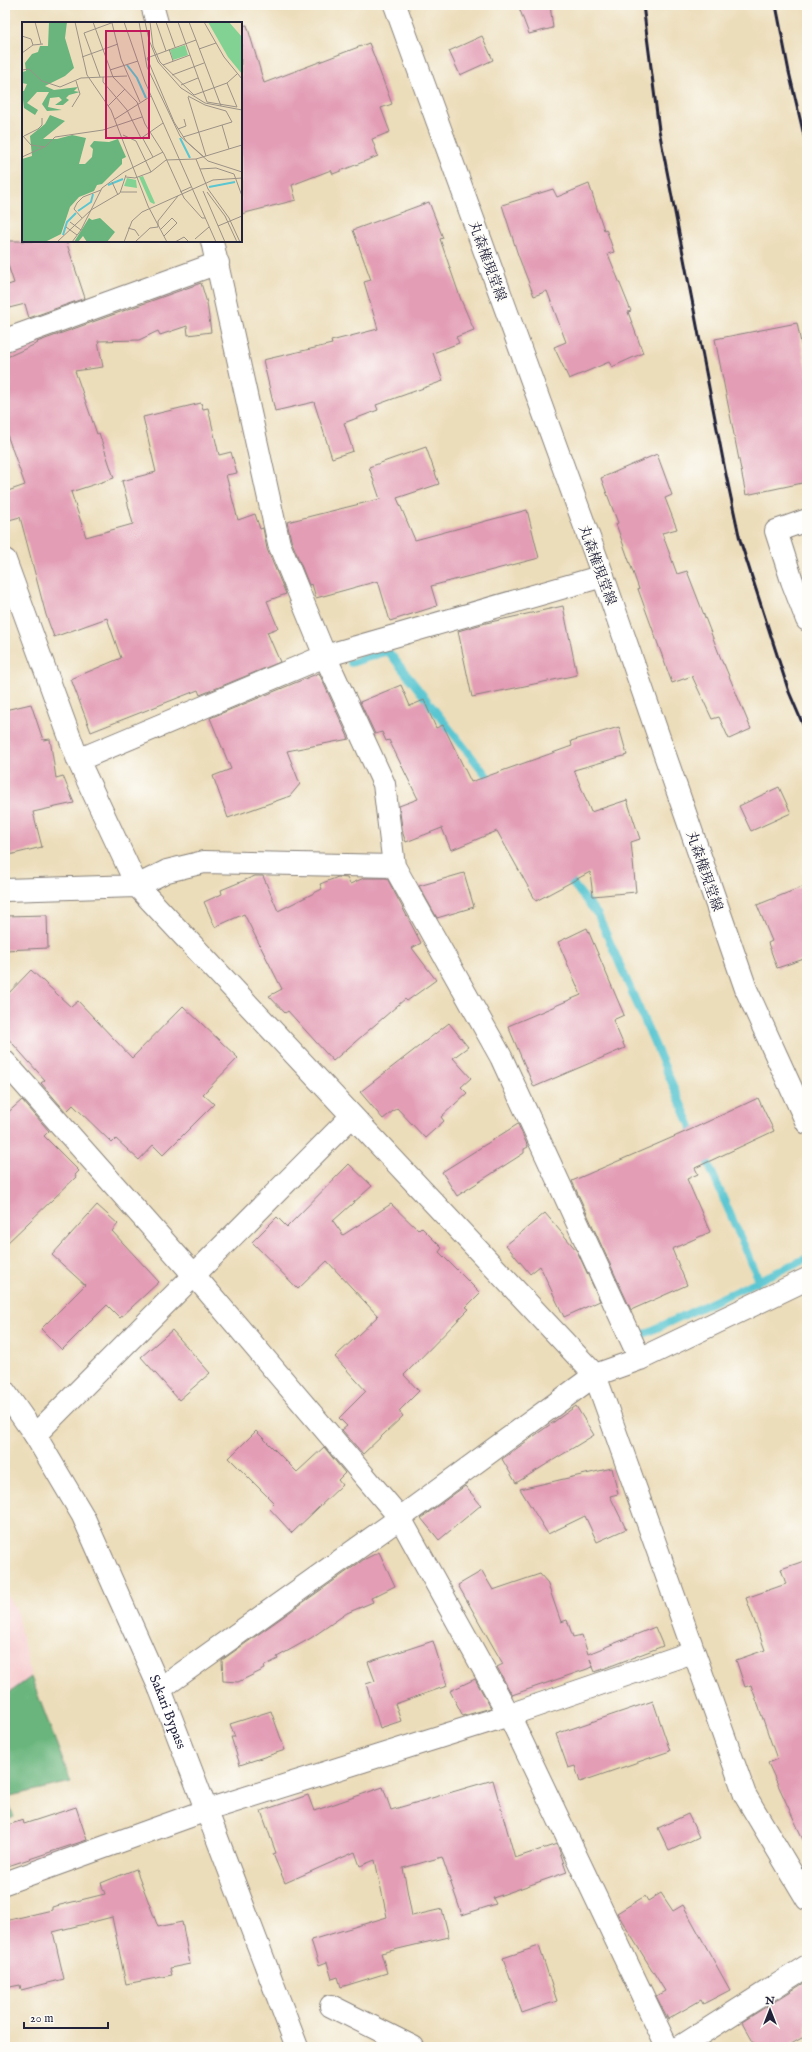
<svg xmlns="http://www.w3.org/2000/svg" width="812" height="2052" viewBox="0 0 812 2052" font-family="'IM FELL English','Noto Serif JP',serif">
<rect width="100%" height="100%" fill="#fdfcf7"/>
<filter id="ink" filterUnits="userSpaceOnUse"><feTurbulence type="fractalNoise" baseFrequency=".025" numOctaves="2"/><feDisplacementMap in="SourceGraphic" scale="8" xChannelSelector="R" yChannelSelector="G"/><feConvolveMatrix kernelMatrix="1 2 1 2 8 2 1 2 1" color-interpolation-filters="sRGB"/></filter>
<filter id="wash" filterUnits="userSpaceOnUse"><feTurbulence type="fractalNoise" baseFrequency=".012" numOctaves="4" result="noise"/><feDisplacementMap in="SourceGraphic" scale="16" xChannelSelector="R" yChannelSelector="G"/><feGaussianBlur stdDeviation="0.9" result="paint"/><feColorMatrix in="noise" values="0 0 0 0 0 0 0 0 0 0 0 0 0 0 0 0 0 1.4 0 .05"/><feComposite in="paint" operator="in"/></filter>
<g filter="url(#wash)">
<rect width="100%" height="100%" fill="#ecddba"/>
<path fill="#f7cfd1" d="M5,1592L16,1609L31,1677L5,1696Z"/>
<path fill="#69b57d" stroke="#466c5c" d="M31,1677L71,1782L6,1797L14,1817L5,1821V1696Z"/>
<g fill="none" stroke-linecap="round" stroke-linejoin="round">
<path stroke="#5ac6d1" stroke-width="8" d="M351,663L388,651L494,785
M565,874L598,915L696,1138
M704,1154L759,1280
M642,1335L807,1258"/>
</g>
<g id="blocks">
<path fill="#e39db5" d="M518,5H550L553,28L529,34Z
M247,25L264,83L369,43L392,104L381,108L390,132L372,139L378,156L333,174L331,170L292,185L296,200L241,214V26Z
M482,36L493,60L460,75L449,51Z
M589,184L604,230L606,229L614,252L608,254L631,311L628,312L643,353L612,367L609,362L569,379L554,347L566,342L547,291L534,296L518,255L502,205L553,189L557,197Z
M429,202L443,238L440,239L461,300L474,330L456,337L459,343L433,353L443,381L376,405L378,410L344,423L353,451L332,458L314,402L275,411L263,360L332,344L331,341L378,329L364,282L371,280L353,230Z
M5,241H66L85,298L29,318L25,304L5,309V286L14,283L5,256Z
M201,283L207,303L211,332L188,335L187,326L160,335L158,331L139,340L98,341L103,367L75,371L97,434L99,433L114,478L71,492L86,537L133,524L122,481L156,472L143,417L201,403L203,409L208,408L219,455L231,452L237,473L226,475L238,520L255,514L260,529L263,528L267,549L286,594L267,601L278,628L267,632L280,662L200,695L198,690L91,732L71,679L121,658L107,618L54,637L46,615L20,517L9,520L5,508V492L25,485L5,429V358L38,343L37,342Z
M797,323L807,374V482L746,495L715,339Z
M426,447L439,484L397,498L415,540L527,510L539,558L431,586L437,606L390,621L378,581L316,598L312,584L309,585L291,540L287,522L380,499L369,467Z
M657,454L672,495L665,498L677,529L662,533L677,574L687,571L723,664H724L751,729L729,739L719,717L712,719L692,676L672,683L638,589H639L616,524L618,523L601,478Z
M563,606L577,675L472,697L458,631L486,623Z
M319,673L349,739L287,751L300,784L290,796L228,818L213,776L231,769L210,718Z
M401,685L410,706L424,700L436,728L443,725L471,782L572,746L571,741L619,727L627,755L574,770L591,812L627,800L640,839L631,842L636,892L593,896L590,872L536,901L497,831L451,850L442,828L406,842L403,834L399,806L418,799L389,740L386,741L382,732L375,734L360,702Z
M31,704L43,740L50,739L56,778L63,776L74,803L33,812L42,847L5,856V710Z
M779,787L791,813L751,831L739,806Z
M464,873L474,907L437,918L419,886Z
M255,876H263L278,911L322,889L320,884L338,877L347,878L350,884L364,878H387L421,943L412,948L436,980L407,1001L405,999L333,1061L288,1011L285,1013L269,996L282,989L244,914L215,927L204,902L222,894L221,890Z
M807,885V958L777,968L768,943L772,941L757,905Z
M47,915L48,948L5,950V916Z
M587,928L624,1015L613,1020L625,1048L534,1087L508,1026L581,995L558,942Z
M31,970L71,1007L78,1001L132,1058L183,1006L238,1058L203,1094L214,1104L163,1155L153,1145L139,1160L116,1139L112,1143L73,1105L66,1112L41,1083L45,1080L5,1035V997Z
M449,1023L468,1047L453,1058L471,1078L461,1087L467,1093L441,1117L444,1121L425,1138L397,1108L383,1119L360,1092Z
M758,1098L774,1131L695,1168L698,1174L687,1179L710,1232L672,1249L687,1285L631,1310L572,1181L692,1129Z
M22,1100L49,1131L44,1136L79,1171L75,1175L76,1177L5,1245V1115Z
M518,1124L528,1147L524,1149V1153L457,1196L442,1172Z
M349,1164L372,1186L333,1221L343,1235L391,1204L418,1230L421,1227L442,1248L439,1252L480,1293L466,1307L469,1309L404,1375L419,1391L399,1411L403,1416L363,1454L342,1430L347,1426L339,1418L366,1391L335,1357L378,1316L327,1261L298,1289L252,1242L277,1217L287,1227Z
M97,1205L118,1224L112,1231L159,1282L120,1318L107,1305L62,1350L41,1329L85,1285L52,1255Z
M545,1213L577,1251L600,1301L564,1317L540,1266L530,1274L506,1245Z
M172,1330L210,1373L179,1400L141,1357Z
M576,1406L594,1435L516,1483L502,1459Z
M256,1431L297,1472L324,1447L345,1473L338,1480L342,1485L292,1533L269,1508L274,1503L229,1458Z
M612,1468L618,1494L610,1496L626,1529L597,1542L585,1516L548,1534L520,1489Z
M465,1486L481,1505L439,1540L421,1518Z
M379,1552L395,1586L371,1598L373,1602L347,1613L311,1638L277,1657L278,1659L264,1666L265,1669L238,1682L223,1681L222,1660L363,1560Z
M807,1560V1848L768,1763L777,1759L751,1685L745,1687L736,1660L765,1650L746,1598L786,1584L781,1569Z
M482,1571L493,1590L540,1574L547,1582L561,1622L567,1620L573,1637L582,1635L588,1654L655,1627L663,1646L595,1672L590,1659L593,1667L512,1695L497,1667L503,1664L458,1585Z
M433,1641L447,1686L395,1704L401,1721L380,1728L366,1684L375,1681L368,1662Z
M475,1679L491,1708L463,1716L450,1691Z
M653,1701L670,1751L580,1782L575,1766L568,1768L556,1734Z
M271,1711L285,1750L240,1765L231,1737H235L230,1724Z
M493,1780L515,1858L557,1844L567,1872L493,1898L496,1904L462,1915L442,1857L403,1868L412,1916L442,1909L449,1937L381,1953L387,1973L341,1987L338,1977L332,1979L327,1962L319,1965L311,1940L387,1917L375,1860L360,1866L355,1852L285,1883L273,1854L276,1853L261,1811L308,1795L314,1811L383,1787L391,1810Z
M76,1807L87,1840L5,1867V1826L23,1820L24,1824Z
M688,1814L699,1837L669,1851L658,1828Z
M136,1869L158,1927L182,1922L190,1964L170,1968L172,1975L126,1984L112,1917L53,1932L64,1979L21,1990L20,1985L5,1988V1921L52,1910V1907L105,1894L101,1883Z
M661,1893L673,1911L683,1905L730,1990L703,2004L701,2000L668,2019L656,1996L665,1991L617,1913L645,1896L648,1901Z
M539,1946L557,2001L522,2013L503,1958Z
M807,1981V2035L786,2047H756L742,2022Z"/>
</g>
</g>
<g filter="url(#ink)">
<use href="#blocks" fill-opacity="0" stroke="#87807a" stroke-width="1"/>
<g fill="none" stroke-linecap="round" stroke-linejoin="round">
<defs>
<path id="street" d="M152,5L157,23
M212,241L279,544L325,656L384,784L394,866L501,1057L640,1359
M5,340L218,263
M807,520L776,531L792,581L807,620
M5,560L78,760L137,886L595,1375L745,1795L807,1899
M78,760L325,656L603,576
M5,890L137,886L167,871L204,862L394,866
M5,1062L194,1275L400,1518L509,1715L667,2047
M35,1435L352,1116
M160,1689L400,1518L595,1375L640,1359L807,1279
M5,1883L207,1810L509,1715L693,1652
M331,2006L413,2047
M680,2047L807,1966"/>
<path id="secondary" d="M395,5L603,576L746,989L807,1123"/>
<g id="highway">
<path id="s1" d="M5,1392L35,1435L83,1516L160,1689L297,2047"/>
</g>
</defs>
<use href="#street" stroke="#87807a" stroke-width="24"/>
<use href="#secondary" stroke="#87807a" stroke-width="24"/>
<use href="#highway" stroke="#87807a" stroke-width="24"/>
<use href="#street" stroke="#fff" stroke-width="22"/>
<use href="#secondary" stroke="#fff" stroke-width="22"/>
<use href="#highway" stroke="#fff" stroke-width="22"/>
<path stroke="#22223b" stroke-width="3" d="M643,5L659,130L725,470L740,540L789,692L807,734
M776,5L789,72L807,148"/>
</g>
</g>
<g text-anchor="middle" stroke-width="3.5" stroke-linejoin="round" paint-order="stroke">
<g font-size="14" fill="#22223b" stroke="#fdfcf7">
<text transform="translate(488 261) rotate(70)" y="5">丸森権現堂線</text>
<text transform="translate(598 565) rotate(70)" y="5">丸森権現堂線</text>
<text transform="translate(705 871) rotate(71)" y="5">丸森権現堂線</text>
<text dy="5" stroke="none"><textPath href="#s1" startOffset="360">Sakari Bypass</textPath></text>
</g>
</g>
<g transform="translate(22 22)">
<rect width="220" height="220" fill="#ecddba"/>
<path d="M186,0H207L220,15V52L206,35ZM163,23L166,33L151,38L148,28ZM121,154L133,181L132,182L128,180L117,155ZM105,156L114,158L115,166L102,164Z" fill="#82d393"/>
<path d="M27,0H45L43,16L52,46L43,54L23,64L32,68L56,65L52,69L58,70L47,73L44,76L47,78L41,83H33L40,78L37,75L28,76L26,85L40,88L25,89L20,82L27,70H15L5,81L16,88L13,93L2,86L0,69H2L5,62L0,61V50L4,49L3,41L10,32L16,30L18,24H26ZM28,93L43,99L21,117H35L50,113L64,116L57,142H63L70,135L71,127L68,124L72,119L87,120L96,117L104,135L100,137V142L80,162L75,163L72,169L57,175L48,185L39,212L23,220H0V137L10,134L8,114L23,102ZM67,196L70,198L78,196L93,210L85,220H65L61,214L56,220H52Z" fill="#69b57d"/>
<path fill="none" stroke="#5ac6d1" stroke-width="2" d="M105,43L115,56L124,76M158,116L168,136M86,163L101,157M187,165L213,160M56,189L69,180L71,172M41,213L45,200L54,191"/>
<path fill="none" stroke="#9b9287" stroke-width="1" d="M13,0L19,22M53,0L65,53L89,88L126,184L145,220M71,0L91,55L115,80L123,102L142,132L162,176L180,196H183M102,0L123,60L194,220M117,0L125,45L158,114L186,139L220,150M123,0L127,18L136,40L159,66L183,81L220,88M128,0L131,24L138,40L172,73L205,61L215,52M134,0L144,29M144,0L153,25M156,0L185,80L215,85L205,61M167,0L174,18M182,0L202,35L220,57M90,1L99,37L118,80M62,11L78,55M62,11L92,0M0,14L9,17L11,23M147,27L151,39M177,27L194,21M0,31L11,23L21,22M60,35L96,22M141,43L168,33M0,48L7,47L20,59L38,65L59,56L105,54M88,48L116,39M150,53L182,41M81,55V60L105,88L119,116M159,63L176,56M166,75L184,134M86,84L103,67M50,85L58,72L54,59M93,97L129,74M200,103L207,127M156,107L164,104L162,97M0,113L9,123L23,125L33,115L81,108L120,95M101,113L114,119L129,150M2,114L16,107L20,103V96M120,115L131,135M161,115L210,100L204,89L183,83L166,74M118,117L141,101M0,135L22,125M182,135L164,119L152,100L125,36L174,18L199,84M174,137L186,167L207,196L218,220M178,147L194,146L212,152L220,174M104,155L113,156L129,150L144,138L174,137L220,123M90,160L96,173M181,169L203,220M99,170H115M158,170L169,165M185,170L203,194L215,220M60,196L52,187L55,181L61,175L79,168M48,200L59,208M196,204L220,194M44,205L55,213M106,206L113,208L117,214M139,207L150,196L155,201L142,214M173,217L187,205M35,220L69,188L98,171L104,153M50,220L59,208L80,166L102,150L141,130M102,220L110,199L120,190L191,158L220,156M113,220L128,206L136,205V199L156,174M153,220L162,215L167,220"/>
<path fill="#c2185b" fill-opacity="0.15" stroke="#c2185b" stroke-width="2" d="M84,9H127V116H84Z"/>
<rect width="220" height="220" fill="none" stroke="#22223b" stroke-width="2"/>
</g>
<rect width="812" height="2052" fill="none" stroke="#fdfcf7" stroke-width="20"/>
<g transform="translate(770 2010)" stroke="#fdfcf7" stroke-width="3" paint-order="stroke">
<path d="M0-3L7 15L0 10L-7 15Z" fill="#22223b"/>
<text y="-6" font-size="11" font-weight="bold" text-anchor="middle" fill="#22223b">N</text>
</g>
<path d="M24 2022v6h84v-6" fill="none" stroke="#22223b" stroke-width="2"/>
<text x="30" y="2022" font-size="12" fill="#22223b" stroke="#fdfcf7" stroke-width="3" paint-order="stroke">20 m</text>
</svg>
